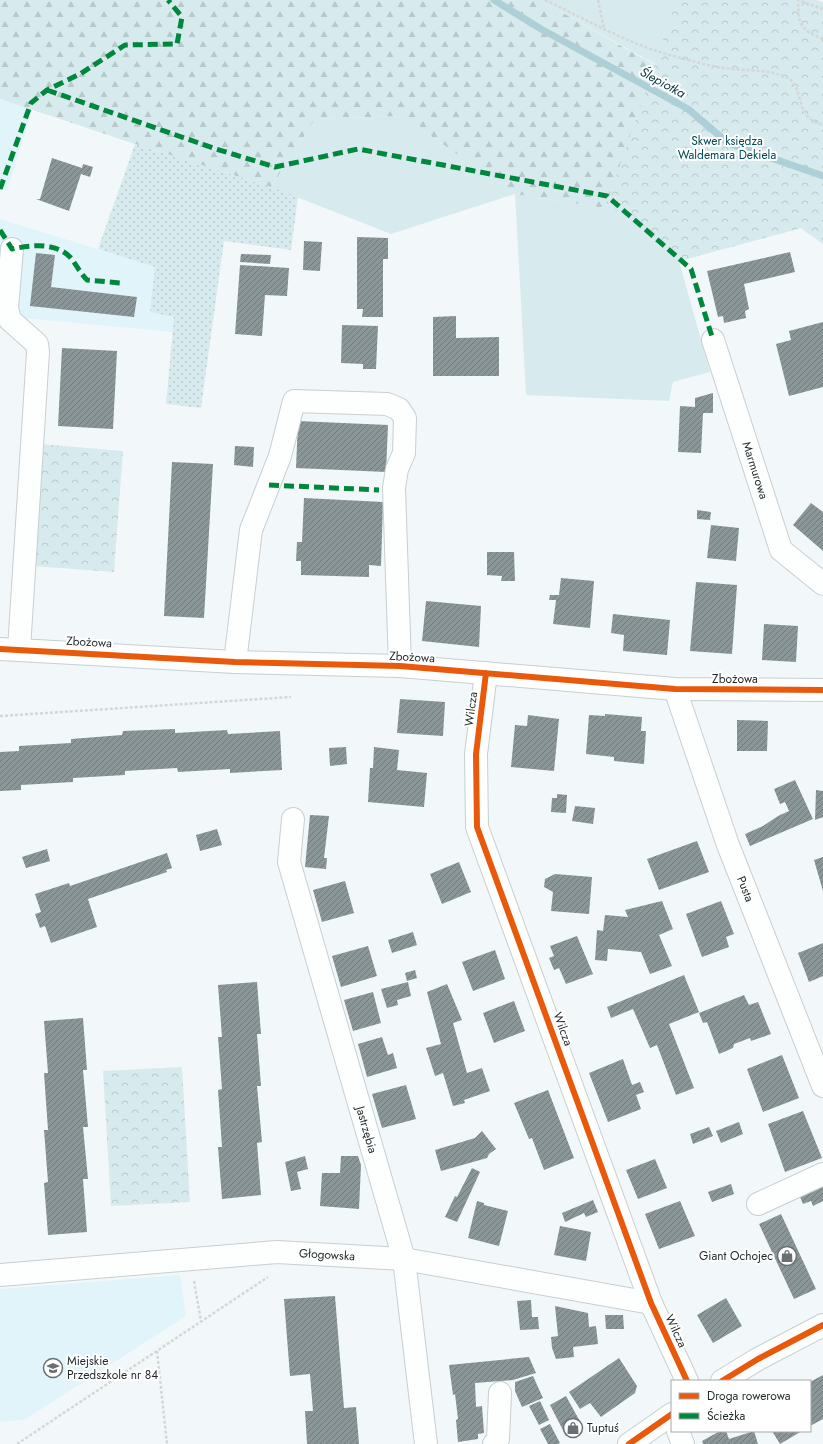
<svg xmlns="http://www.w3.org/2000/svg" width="823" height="1444" viewBox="0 0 823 1444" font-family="Jost,sans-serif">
<defs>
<pattern id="forest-firs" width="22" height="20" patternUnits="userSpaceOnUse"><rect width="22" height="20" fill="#d7eaee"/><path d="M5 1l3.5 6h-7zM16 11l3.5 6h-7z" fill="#b8c9cc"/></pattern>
<pattern id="park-crowns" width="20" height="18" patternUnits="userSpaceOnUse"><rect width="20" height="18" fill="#d7eaee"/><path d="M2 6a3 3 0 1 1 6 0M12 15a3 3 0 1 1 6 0" fill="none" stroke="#b8c9cc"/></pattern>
<pattern id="garden-dots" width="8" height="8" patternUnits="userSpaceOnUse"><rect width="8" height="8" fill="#d7eaee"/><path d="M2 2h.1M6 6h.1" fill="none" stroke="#b8c9cc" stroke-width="1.8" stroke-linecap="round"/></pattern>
<pattern id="building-hatch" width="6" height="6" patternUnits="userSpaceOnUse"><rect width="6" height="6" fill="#8b9698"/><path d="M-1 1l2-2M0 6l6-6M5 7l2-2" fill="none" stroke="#717a7c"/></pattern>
</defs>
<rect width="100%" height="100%" fill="#f2f8fa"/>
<path fill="#e0f4f9" d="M0,99L32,110L7,191L0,188Z
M0,219L156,267L150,312L174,317L173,332L0,316Z
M180,1275L186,1316L24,1420L0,1422V1289Z"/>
<path fill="#d7eaee" d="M540,0H817L823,2V144L750,134L655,64Z
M402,116L515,194L605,208L633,214L679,261L710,372L673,382L669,401L526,395L515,194L391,234L271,187L315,119Z"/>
<path fill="url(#forest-firs)" d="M0,0H540L694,87L823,244L801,228L679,261L632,214L605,208L515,194L402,116L315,119L271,187L135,144L0,99Z"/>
<path fill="url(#park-crowns)" d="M677,0H798L823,9V244L801,228L679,261L633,214L605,208Z
M41,444L123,451L114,572L32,566Z
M182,1067L190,1202L111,1206L103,1071Z"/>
<path fill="url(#garden-dots)" d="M135,144L271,187L298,197L291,250L224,241L201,408L166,404L174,317L150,312L155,267L98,249Z"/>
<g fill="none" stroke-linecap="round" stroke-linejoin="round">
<path stroke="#adcfd6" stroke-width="7" d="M494,0L541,29L688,109L728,143L823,176"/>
</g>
<path fill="url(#building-hatch)" d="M52,158L82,168L83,164L93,167L90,177L81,174L69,211L36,199H40Z
M357,237L388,238V259H383V317H362L363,309H357Z
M304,241L322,242L320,271L303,270Z
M790,252L795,272L744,284L749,309L745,311L746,318L724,323L723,316L718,317L707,271Z
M36,253L55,255L51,287L137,297L134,317L30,306Z
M241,254L271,255L270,264L240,262Z
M240,265L289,268L287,296L265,295L262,336L235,334Z
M456,316V338L499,337V376H433V317Z
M823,322V387L789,396L776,344L791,340L789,331Z
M342,325L378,326L376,369H363V364L341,363Z
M62,348L117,351L113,429L58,426Z
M713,393V413H703L701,453L678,452L680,406L695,407V398Z
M298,421L388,425L386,472L296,468Z
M235,446L254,447L253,467L234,465Z
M172,462L213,464L204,618L164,616Z
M304,498L383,502L381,566L369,565V577L301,575V561H296L297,542H302Z
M811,503L823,512V551L793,525Z
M697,510L711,512L710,520L697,519Z
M711,525L739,528L736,561L707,558Z
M487,552H514L515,581H501L502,576L487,575Z
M561,578L594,581L590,628L553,624L556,600H549L550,595H559Z
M696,582L737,585L732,654L690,651Z
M426,601L481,606L479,647L422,641Z
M613,614L670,620L667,655L623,651L624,635L611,633Z
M764,624L798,626L796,662L762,660Z
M400,699L445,702L443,736L397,733Z
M605,714L642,717L641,731H646L644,764L614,761V757L586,754L589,715L605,716Z
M528,715L559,719L554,771L511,767L515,725L527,726Z
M737,720L768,721L767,751H737Z
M175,729V733L227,730L228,734L280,731L282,770L230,773V769L178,772L177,768L125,771V775L73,778V782L21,785V790L0,791V752L19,751V746L71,743V739L122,735L123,731Z
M346,747L347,764L330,766L329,748Z
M374,747L399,750L397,770L427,773L424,807L368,802L370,768H373Z
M795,780L813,819L750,846L745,834L763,826L778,816L789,811L785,802L780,804L774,789Z
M816,790L823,791V817L815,820Z
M557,794L567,795L566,813L551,812L552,798H557Z
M575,806L595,808L593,824L572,821Z
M310,815L329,816L324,858H327L326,869L305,867Z
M217,829L222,845L200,851L196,835Z
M697,841L709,872L659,890L647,859Z
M47,849L50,861L26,868L22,857Z
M167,853L172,868L166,870L167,872L88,899L97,927L51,943L45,926L40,928L35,914L41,912L35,894L69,883L70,886Z
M823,857V891L814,860Z
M459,862L471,892L442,904L430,874Z
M555,874L592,877L589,914L551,911L553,892L544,887L545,879Z
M345,881L354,913L322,922L313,890Z
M662,901L673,929L659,935L672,966L650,974L641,952L608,949L607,961L595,960L597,930L603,931L605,915L628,917L625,910Z
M721,901L734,934L726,937L729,947L702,957L686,914Z
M413,932L417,945L392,953L388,940Z
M577,936L593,974L566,984L559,968L554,970L549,958L554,956L550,946Z
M823,943V976L809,982L798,953Z
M368,946L377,976L341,987L332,956Z
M495,950L505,979L473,991L462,962Z
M415,970L417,978L407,981L405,973Z
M684,975L699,1012L669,1024L694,1088L676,1095L657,1045L650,1048L633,1009L611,1018L607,1007Z
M257,982L261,1034H257L261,1086H257L262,1142L257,1143L261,1195L222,1199L218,1147H222L218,1090L222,1089L218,1037H222L218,985Z
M408,982L411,996L397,1000L398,1005L387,1008L381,989Z
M447,984L462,1020L453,1023L467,1073L482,1068L490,1091L464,1100L465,1103L453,1106L443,1073L435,1076L426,1048L441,1044L427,992Z
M373,992L381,1023L353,1031L344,1000Z
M744,995L749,1005L758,1002L771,1034L751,1041L750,1038L734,1044L733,1048L719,1054L707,1022L703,1023L699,1013Z
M514,1001L525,1031L494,1043L483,1013Z
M83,1018L87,1070H83L88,1127H83L88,1179H83L87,1232L48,1235L44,1183L48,1182L44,1130H48L44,1073H48L44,1021Z
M382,1037L388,1055L393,1053L397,1068L367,1077L358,1044Z
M782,1055L799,1098L763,1112L747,1069Z
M623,1059L632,1085L640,1082L644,1092L636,1095L641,1109L608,1122L589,1073Z
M406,1085L416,1119L382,1128L372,1094Z
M548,1090L574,1158L544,1170L532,1138L529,1139L514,1103Z
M803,1111L822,1158L785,1172L768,1124Z
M739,1122L743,1134L721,1143L716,1131Z
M709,1127L713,1136L693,1144L690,1134Z
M482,1131L496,1149L489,1154L487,1158L441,1171L435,1150L475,1138Z
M305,1156L308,1169L297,1172L301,1189L291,1191L285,1162Z
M341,1156H358L361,1165L359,1209L320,1206L322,1173H340Z
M655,1159L667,1188L638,1199L626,1170Z
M472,1168L480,1172L457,1222L445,1217L455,1196L457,1197Z
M731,1184L734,1194L712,1202L708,1192Z
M823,1186V1201L813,1206L811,1201L803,1204L800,1197Z
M593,1200L598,1212L586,1217L584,1213L565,1222L562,1213Z
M477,1201L484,1203V1205L508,1211L499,1246L468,1238Z
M680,1201L695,1236L659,1249L645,1214Z
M781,1214L816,1289L794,1299L759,1224Z
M560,1226L591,1232L586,1261L554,1255Z
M335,1296L344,1408L356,1407L359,1444H307L305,1411H313L310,1374L290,1376L284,1299Z
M726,1298L742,1326L713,1343L697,1315Z
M531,1300L532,1317H538L539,1329L520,1330L517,1301Z
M555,1306L588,1313L589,1327L596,1326L598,1344L573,1347L574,1357L556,1359L552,1348L551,1337L558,1336Z
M605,1315H623L624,1329H606Z
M529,1357L536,1373L513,1380L475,1383L476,1407L482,1406L484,1433L478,1434V1439L458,1442L456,1420L458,1419L455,1394L453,1395L449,1365Z
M619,1358L637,1386L635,1393L601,1417L590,1403L580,1409L569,1392Z
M823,1375V1419L810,1426V1382Z
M533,1376L543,1398L522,1407L515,1391V1382Z
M566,1396L583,1427L566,1436L550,1405Z
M540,1401L549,1420L539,1425L529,1406Z
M550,1424L560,1443L558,1444H548L540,1429Z
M720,1431H726L729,1439L754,1431L758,1444H703L702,1441Z
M772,1431H802L780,1444Z"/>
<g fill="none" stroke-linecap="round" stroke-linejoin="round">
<defs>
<g id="minor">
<path d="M12,249L7,308L10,320L37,344L38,352L19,649"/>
<path id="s1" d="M713,340L781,550L823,584"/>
<path d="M0,649L235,662L400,666L675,689L823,690"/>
<path d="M235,662L251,530L280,456L294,401L387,404L399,409L405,418L404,453L397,469L394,488L400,666"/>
<path d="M486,673L476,754L477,827L651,1303L687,1381"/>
<path id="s2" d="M675,689L728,845L823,1086"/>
<path id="s3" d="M293,819L289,862L404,1259L426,1444"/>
<path d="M758,1204L823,1174"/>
<path id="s4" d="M0,1275L277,1252L404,1259L651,1303"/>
<path d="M722,1381L758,1359L823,1325"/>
<path d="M678,1431L683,1444"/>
<path d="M494,1444L498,1439L500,1393"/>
<path d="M629,1444L672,1414"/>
</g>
</defs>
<use href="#minor" stroke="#c8cfd0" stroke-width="24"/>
<path stroke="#d5d7d7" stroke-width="2.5" stroke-dasharray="3 2" stroke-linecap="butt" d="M545,0C588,20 628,44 673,56C690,60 707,66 724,68C743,71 765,69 784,76C807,84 791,117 823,125
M598,0L604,28
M823,9L798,0C799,25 799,29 823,39
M0,716L291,697
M194,1281L201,1321
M157,1351L167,1444
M17,1444L268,1277"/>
<use href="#minor" stroke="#fdfefe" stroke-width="22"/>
<path stroke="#00873e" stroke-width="5" stroke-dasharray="10 5" stroke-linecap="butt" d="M47,90L216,149L275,167L358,149L607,196L691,269L713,340
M0,189L31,103L47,90L80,74L125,45L177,44L182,17L168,0
M0,230L12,249C31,245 55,242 70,257C76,264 80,273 87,280L121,283
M269,485L379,490"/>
<defs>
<path id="cycleway" d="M0,649L235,662L400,666L675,689L823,690
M486,673L476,754L477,827L651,1303L687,1381
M722,1381L758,1359L823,1325
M629,1444L672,1414"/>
</defs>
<use href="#cycleway" stroke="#fff" stroke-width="8"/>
<use href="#cycleway" stroke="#e8590c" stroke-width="6"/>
</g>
<defs>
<symbol id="shop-ring" viewBox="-11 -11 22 22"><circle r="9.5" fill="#fff" stroke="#697072" stroke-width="1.5"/><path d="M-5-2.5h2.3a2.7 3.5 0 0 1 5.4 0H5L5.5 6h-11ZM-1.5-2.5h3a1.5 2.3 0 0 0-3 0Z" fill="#697072"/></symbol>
<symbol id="school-ring" viewBox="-11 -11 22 22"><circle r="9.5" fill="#fff" stroke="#697072" stroke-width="1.5"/><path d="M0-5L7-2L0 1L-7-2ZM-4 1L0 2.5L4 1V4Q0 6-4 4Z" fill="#697072"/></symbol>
</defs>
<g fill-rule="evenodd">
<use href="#shop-ring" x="776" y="1245" width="22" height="22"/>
<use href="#school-ring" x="42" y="1357" width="22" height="22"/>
<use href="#shop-ring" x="562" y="1417" width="22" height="22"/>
</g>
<g text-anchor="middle" stroke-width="4" stroke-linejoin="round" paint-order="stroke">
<g font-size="12" fill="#014953" stroke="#fff">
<text x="727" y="145">Skwer księdza<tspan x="727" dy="14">Waldemara Dekiela</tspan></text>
</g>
<g font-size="12" fill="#1f2729" stroke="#fff">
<text dy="4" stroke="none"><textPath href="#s1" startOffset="137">Marmurowa</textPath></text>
<text transform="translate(89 642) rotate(3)" y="4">Zbożowa</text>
<text transform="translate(412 657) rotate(3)" y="4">Zbożowa</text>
<text x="735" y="683">Zbożowa</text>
<text transform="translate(471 709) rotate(-83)" y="4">Wilcza</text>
<text dy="4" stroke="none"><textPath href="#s2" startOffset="212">Pusta</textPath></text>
<text transform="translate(563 1029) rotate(70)" y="4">Wilcza</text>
<text dy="4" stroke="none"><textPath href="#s3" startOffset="322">Jastrzębia</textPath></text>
<text dy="4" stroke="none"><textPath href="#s4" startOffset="328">Głogowska</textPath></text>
<text transform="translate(676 1331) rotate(65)" y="4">Wilcza</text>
</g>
<g font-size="12" fill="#1f2729" stroke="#fff" text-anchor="start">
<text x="773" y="1260" text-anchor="end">Giant Ochojec</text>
<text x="67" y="1365">Miejskie<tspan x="67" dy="14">Przedszkole nr 84</tspan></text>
<text x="587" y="1432">Tuptuś</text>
</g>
<g font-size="13" font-style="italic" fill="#0b383f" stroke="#fff">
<text transform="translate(663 82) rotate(29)" y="5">Ślepiotka</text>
</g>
</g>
<rect x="671" y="1380" width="140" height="52" fill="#ffffff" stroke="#a5a9a9"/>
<rect x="679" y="1393" width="20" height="6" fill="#e8590c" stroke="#a5a9a9"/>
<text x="707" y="1400" font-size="12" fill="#1f2729">Droga rowerowa</text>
<rect x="679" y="1413" width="20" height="6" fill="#00873e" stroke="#a5a9a9"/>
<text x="707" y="1420" font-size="12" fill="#1f2729">Ścieżka</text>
</svg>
